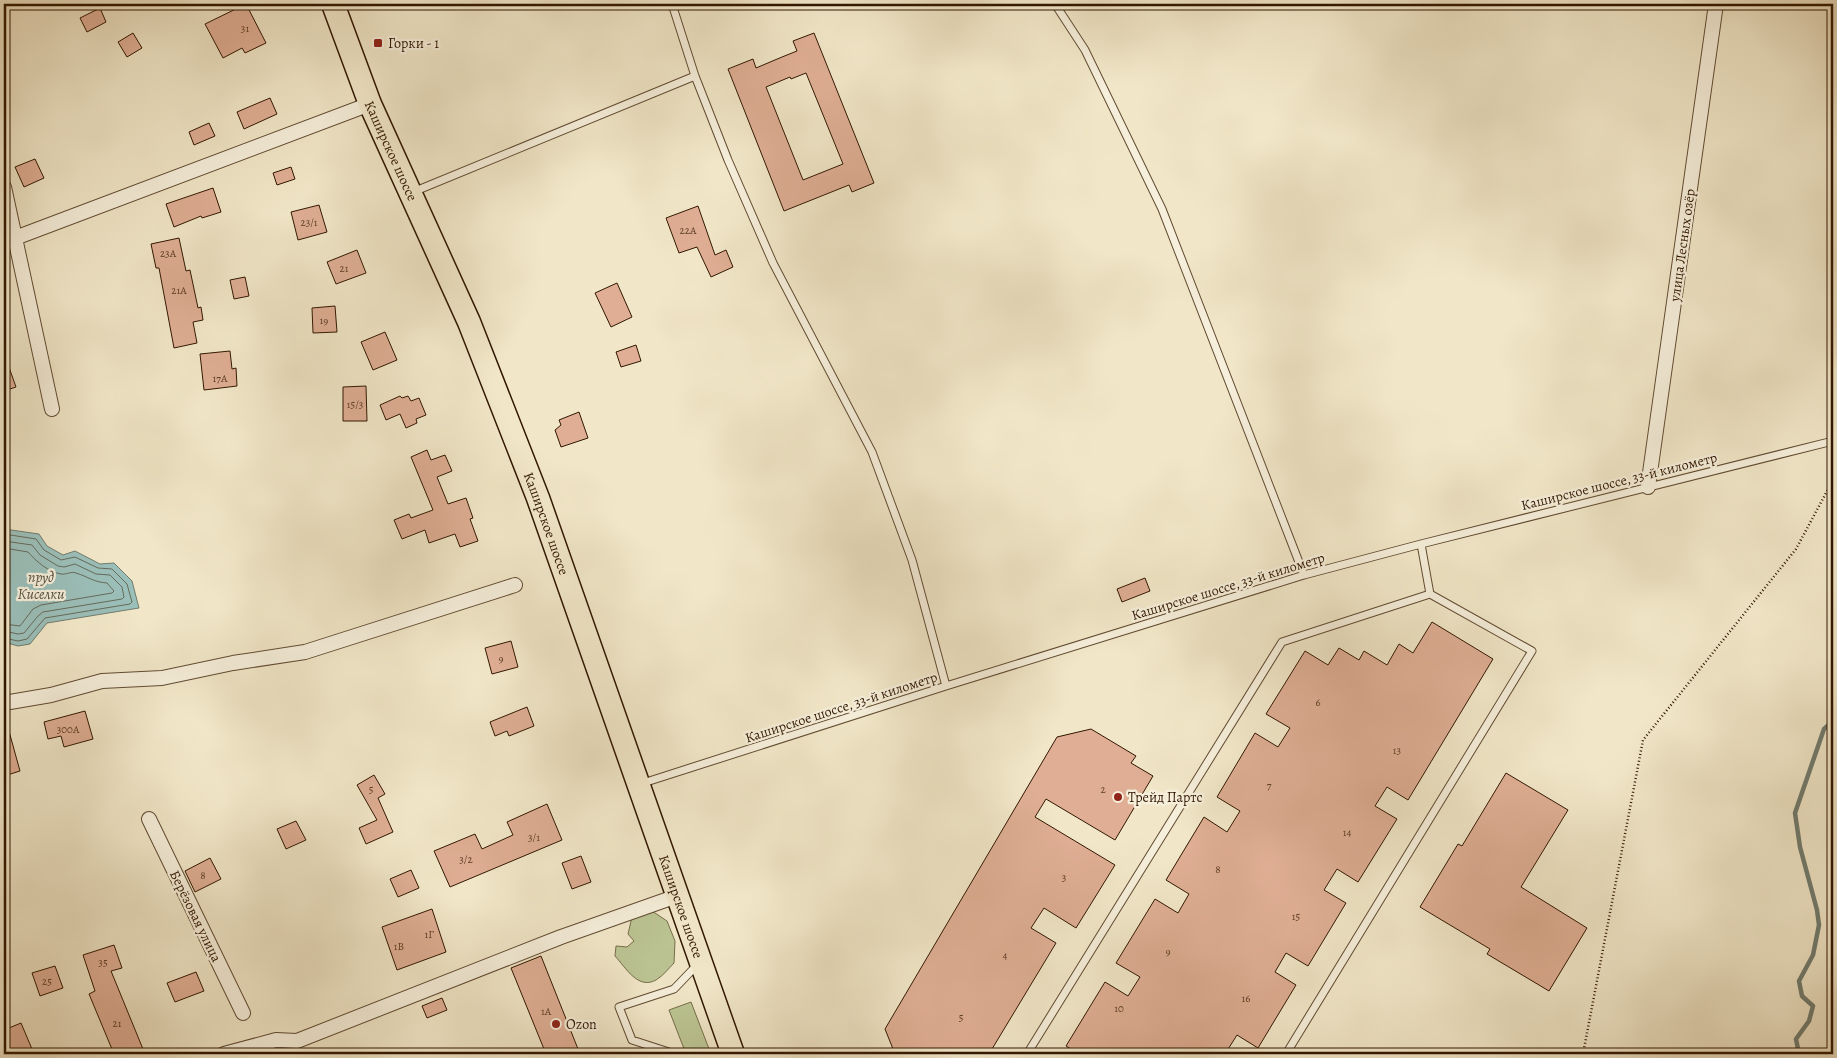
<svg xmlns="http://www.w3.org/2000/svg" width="1837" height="1058" viewBox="0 0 1837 1058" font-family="Alegreya,serif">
<rect width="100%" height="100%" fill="#f1e7c8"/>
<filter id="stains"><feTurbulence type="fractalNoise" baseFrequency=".004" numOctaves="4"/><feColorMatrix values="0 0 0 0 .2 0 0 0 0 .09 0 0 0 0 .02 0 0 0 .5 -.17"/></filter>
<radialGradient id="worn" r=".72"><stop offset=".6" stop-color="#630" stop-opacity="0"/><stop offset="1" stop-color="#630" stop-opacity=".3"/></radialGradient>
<path fill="#bcc594" stroke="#766e4a" d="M649,909L667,921L675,941L674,963C669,968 663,976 656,980C638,990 626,968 615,956L616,946L627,947L634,941L628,934L632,917Z
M691,1002L711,1054H686L669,1010Z"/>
<path fill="#9bbfb9" stroke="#717c6f" d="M4,529L39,534L47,546L63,555L75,551L100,564L114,563L132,581L139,608L47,623L30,644L18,646L4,642Z"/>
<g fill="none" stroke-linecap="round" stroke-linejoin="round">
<path stroke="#666b5c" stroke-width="1" d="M4,534L36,539L44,550L61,560L75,557L98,568L112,569L127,584L132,602L130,604L45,618L27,639L18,641L4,638
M4,541L32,545L40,555L58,566L64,567L75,564L96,574L110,575L122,587L124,597L122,599L43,612L38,616L24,633L18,634L4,631
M4,548L28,552C36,561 48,572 61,574C66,575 71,571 76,573C89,577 93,582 107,583L114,591L112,593L41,605L33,609L20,626L4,624"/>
<path stroke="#717c6f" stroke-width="4.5" d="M1799,1054L1796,1039L1809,1021L1813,1006L1802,996L1799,981L1813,955L1819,925L1817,910L1800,847L1795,813L1824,729L1833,721"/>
</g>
<path fill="#dfae94" stroke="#311700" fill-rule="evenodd" d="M246,4L266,43L245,53L242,48L223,58L205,24Z
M100,8L106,22L87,32L80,18Z
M133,33L142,48L127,57L118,42Z
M814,33L874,183L852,192L849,185L784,211L728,69L753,59L756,68L782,57L797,51L793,41ZM806,73L843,164L803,180L766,87L790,77L791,79Z
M270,98L277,114L244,129L237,112Z
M209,123L215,136L194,145L189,132Z
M35,159L44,178L24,187L15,167Z
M291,167L295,179L277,185L273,173Z
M213,188L221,212L202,218L201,216L174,227L166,204Z
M319,205L327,232L298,240L291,212Z
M698,206L715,255L726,250L733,267L711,277L697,247L679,253L666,218Z
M179,238L186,271L190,270L198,308L201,307L203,320L193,322L197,343L174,348L159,268H156L151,244Z
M357,250L366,273L336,284L327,262Z
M245,277L249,296L234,299L230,280Z
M617,283L632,317L611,327L595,293Z
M335,306L337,332L313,333L312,308Z
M385,332L397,360L373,370L361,342Z
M636,345L641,361L621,367L616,352Z
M230,351L232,369L236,368L237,386L204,390L200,354Z
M5,356L16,387L4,391V357Z
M366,386L367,421H343V387Z
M400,396L402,398L408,396L411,401L419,398L426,415L416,419L417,423L406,428L400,414L386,420L380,405Z
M579,412L588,438L561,447L555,430L561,425L559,420Z
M427,450L431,460L445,455L452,471L437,477L448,504L466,498L473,518L470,519L478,541L460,547L455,534L429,543L425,530L402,539L394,520L409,514L411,518L433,510L411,457Z
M1145,578L1150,591L1122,602L1117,589Z
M1432,622L1493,659L1408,800L1387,787L1375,806L1397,819L1358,882L1337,869L1324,890L1346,903L1308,966L1286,953L1275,972L1296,985L1258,1048L1237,1035L1225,1054H1079L1066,1046L1105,982L1128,996L1140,977L1116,963L1155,899L1178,913L1189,894L1166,880L1204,817L1227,832L1240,811L1217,797L1255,733L1278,747L1290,728L1266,714L1305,651L1328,665L1339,648L1359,660L1364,651L1387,665L1399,644L1413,653Z
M511,641L518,667L492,674L485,648Z
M527,707L534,726L509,736L507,731L495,736L490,722Z
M85,711L93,739L64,747L61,736L48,739L44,722Z
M4,724H7L20,771L4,776Z
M1091,729L1136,756L1131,763L1153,776L1115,840L1046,799L1035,817L1115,865L1076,928L1044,908L1031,928L1056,943L989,1054H895L885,1029L1057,737Z
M1506,773L1568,810L1521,887L1587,928L1549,991L1487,954L1490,949L1420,907L1458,844L1462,846Z
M374,775L385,794L378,798L393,832L366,844L359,828L377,820L357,785Z
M547,804L562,840L450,887L434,851L475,834L482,849L513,835L507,822Z
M296,821L306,840L286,849L277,829Z
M581,856L591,882L572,889L562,863Z
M210,858L221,879L195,892L185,871Z
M411,870L419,888L398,897L390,879Z
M432,909L446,952L397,970L382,927Z
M114,945L122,968L111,971L145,1054H114L89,994L95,991L83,955Z
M541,956L580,1054H546L511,968Z
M55,966L63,988L40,996L32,973Z
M196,972L204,991L175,1002L167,983Z
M442,998L447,1010L427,1018L422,1006Z
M21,1023L32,1049L20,1054H9L4,1042V1030Z"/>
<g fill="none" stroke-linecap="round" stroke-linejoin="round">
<defs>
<path id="lane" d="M672,4L695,76L728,160L773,263L872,452L912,560L946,686
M1055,4L1085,50L1162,209L1304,575
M413,192L695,76
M1421,544L1430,594
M640,784L946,686L1304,575L1421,544L1833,441
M675,1054L632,1040L619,1007L674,989L698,964
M1027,1054L1282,642L1430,594L1532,651L1286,1054"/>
<path id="street" d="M4,187L52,409
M15,238L370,104
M1648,487L1716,4
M4,703L51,695L102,681L162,678L233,663L305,652L515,585
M149,819L243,1013
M224,1054L276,1040L297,1041L561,937L677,896"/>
<g id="primary">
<path id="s1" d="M333,4L370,104L469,322L538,498L733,1054"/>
</g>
</defs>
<use href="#lane" stroke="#614b32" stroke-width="9"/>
<use href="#street" stroke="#614b32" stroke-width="16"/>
<use href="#primary" stroke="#311700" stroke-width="25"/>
<path stroke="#311700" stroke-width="2.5" stroke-dasharray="1 2.5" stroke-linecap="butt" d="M1583,1054L1643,740L1796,549L1833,480"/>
<use href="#lane" stroke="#f6efdb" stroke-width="7"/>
<use href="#street" stroke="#f6efdb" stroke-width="14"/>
<use href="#primary" stroke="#f1e7c8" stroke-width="22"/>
</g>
<g fill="#8f2418" stroke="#f6efdb" stroke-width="2">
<rect x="373" y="38" width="10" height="10" rx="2.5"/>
<circle cx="1118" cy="797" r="5"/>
<circle cx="556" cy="1024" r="5"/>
</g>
<g text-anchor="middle" stroke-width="4.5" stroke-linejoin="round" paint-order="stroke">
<g font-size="11" fill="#5c3d25">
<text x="245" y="32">31</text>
<text x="309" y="226">23/1</text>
<text x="688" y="234">22А</text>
<text x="168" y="257">23А</text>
<text x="344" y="272">21</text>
<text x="179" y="294">21А</text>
<text x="324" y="324">19</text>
<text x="220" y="382">17А</text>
<text x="355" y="408">15/3</text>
<text x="501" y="662">9</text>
<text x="1318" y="706">6</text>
<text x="68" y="733">300А</text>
<text x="1397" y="754">13</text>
<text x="1269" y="789">7</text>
<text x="371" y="793">5</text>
<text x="1103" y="793">2</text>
<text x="1347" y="836">14</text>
<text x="534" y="841">3/1</text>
<text x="466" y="863">3/2</text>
<text x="1218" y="873">8</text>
<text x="203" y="879">8</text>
<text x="1064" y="881">3</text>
<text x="1296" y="920">15</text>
<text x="429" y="938">1Г</text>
<text x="399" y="950">1В</text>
<text x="1168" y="955">9</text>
<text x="1005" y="959">4</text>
<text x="103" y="966">35</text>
<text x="47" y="985">25</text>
<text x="1246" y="1002">16</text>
<text x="1119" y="1012">10</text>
<text x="546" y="1015">1А</text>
<text x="961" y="1021">5</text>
<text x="117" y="1027">21</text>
</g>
<g font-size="14" fill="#311700" stroke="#f6efdb" text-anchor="start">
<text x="388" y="48">Горки - 1</text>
<text x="1128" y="802">Трейд Партс</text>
<text x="566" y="1029">Ozon</text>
</g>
<g font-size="14" fill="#311700" stroke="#f6efdb">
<text dy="5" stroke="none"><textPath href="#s1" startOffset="158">Каширское шоссе</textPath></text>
<text transform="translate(1682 245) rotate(-82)" y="5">улица Лесных озёр</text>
<text transform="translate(1619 481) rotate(-14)" y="5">Каширское шоссе, 33-й километр</text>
<text dy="5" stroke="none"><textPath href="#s1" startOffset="562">Каширское шоссе</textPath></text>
<text transform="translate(1228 586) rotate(-17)" y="5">Каширское шоссе, 33-й километр</text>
<text transform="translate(841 707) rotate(-18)" y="5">Каширское шоссе, 33-й километр</text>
<text dy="5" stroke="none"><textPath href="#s1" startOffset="968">Каширское шоссе</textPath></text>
<text transform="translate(196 916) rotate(64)" y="5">Берёзовая улица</text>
</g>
<g font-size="15" font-style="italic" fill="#565241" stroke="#f6efdb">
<text x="41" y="582">пруд<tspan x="41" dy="17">Киселки</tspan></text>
</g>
</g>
<rect width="1837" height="1058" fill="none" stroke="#f1e7c8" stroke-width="20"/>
<rect x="5" y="5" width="1827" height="1048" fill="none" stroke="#311700" stroke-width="2.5"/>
<rect x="10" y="10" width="1817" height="1038" fill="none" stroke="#311700"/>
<rect width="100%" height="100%" filter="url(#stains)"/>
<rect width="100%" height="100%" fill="url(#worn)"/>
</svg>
